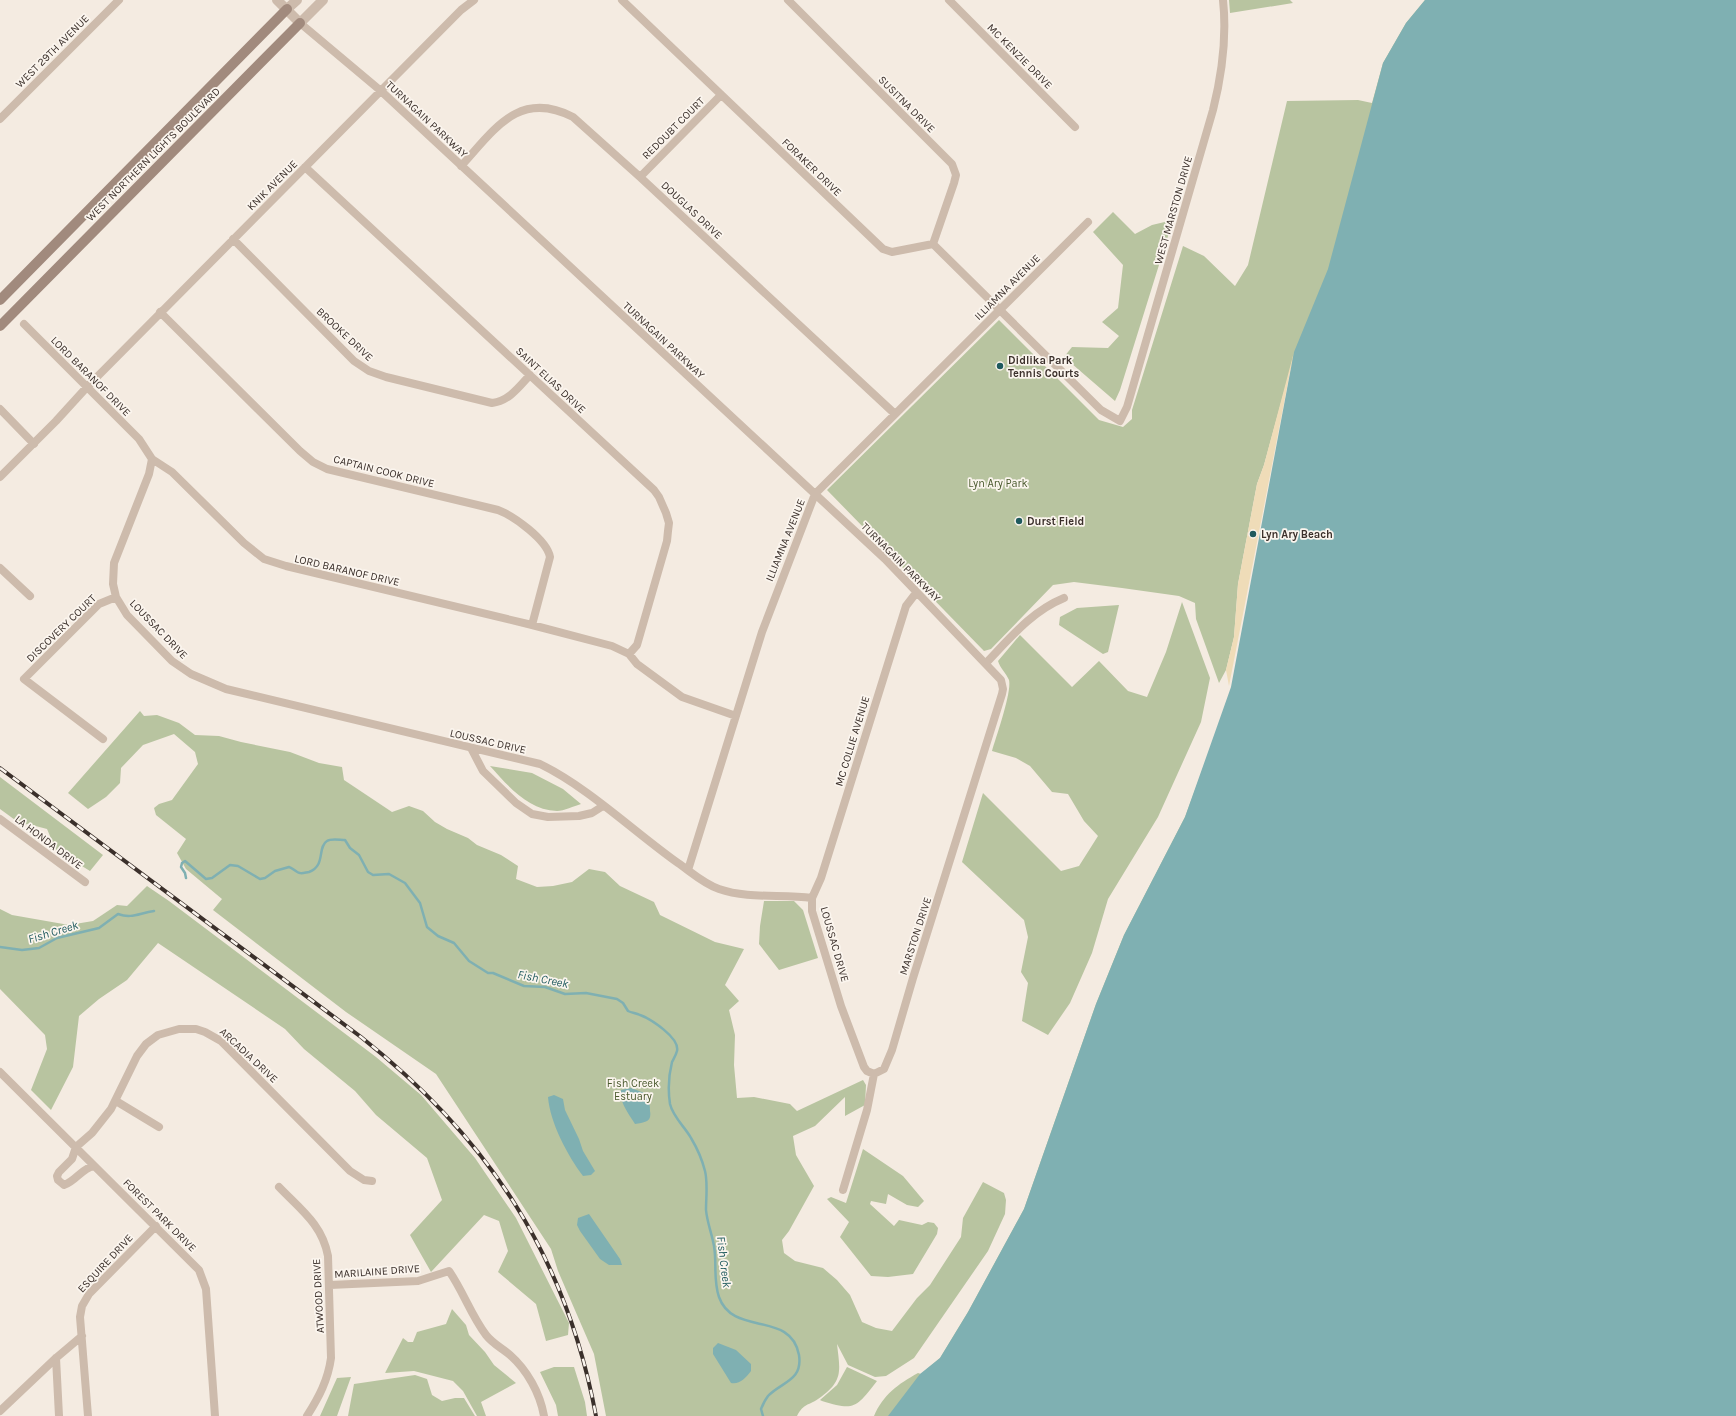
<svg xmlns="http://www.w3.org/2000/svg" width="1736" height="1416" viewBox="0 0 1736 1416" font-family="Karla,sans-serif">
<rect width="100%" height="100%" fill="#f4ebe1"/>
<path fill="#b8c4a0" d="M1229,0H1290L1293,3L1230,13Z
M1425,0H1736L1273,1416H874C883,1395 898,1384 918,1373L921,1374L940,1358L968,1312L1024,1209L1096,1004L1124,935L1185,817L1233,687L1293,359L1264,465L1257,484L1238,584L1234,637L1226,670L1219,683L1196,619L1195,603L1179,596L1122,588L1074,582L1053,585L991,649L984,651L827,490L999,320L1099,420L1123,427L1132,419V410L1183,246L1204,256L1235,286L1248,265L1287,101L1358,100L1372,103L1383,63L1406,23Z
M1113,212L1135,234L1152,225L1173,220L1120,390L1115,401L1064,357L1072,347L1108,348L1119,336L1102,322L1118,308L1123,265L1093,232Z
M1182,602L1210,678L1201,722L1158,817L1108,899L1092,953L1070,1003L1048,1035L1022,1021L1028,983L1021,972L1028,937L1024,920L962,862L983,793L1061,871L1079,866L1098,836L1084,821L1068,794L1052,792L1030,766L1016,758L992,751C996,737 1012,692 1009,680C1006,673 1000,668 998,661L1020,635L1072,687L1099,661L1128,691L1147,697L1166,652Z
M1119,605L1108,652L1103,654L1059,625L1060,617L1077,608Z
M140,711L144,716L157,715L179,723L195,735L219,736L241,742L290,752L319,763L342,767L344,780L392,812L409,806L423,811L435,822L447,829L468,838L477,845L501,855L518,866L516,879L537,887L553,886L572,882L589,869L605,872L620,886L654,902L660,915L715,942L744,949L725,985L739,1001L729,1010L735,1035L734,1065L737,1098L754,1097L790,1104L797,1111L863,1080L866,1085L865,1105L845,1116V1097L815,1126L793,1136L796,1155L814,1186L789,1231L782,1240L784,1253L795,1261L823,1268L837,1280L850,1295L862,1322L876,1328L892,1331L917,1298L930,1285L961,1237L963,1218L983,1182L1004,1193L1006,1200L1005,1214L988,1251L914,1358L886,1376L875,1377L848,1365L837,1344C840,1371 844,1381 818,1399C808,1406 804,1403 797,1416H606L594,1354L558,1271L551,1249L436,1074L346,1012L213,910L222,899L186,869L177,853L186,839L156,815L154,808L159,804L172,800L198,764L195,752L174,734L143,745L121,768L120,783L106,797L88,809L68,793Z
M490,766L532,773L563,789L581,804C574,806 564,811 557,811C528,810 508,786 490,766Z
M0,777L103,855L90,871L56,850L47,829L28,824L22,825L0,809Z
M147,886L169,901L376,1057L421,1095L475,1158L516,1218L569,1323L568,1335L546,1341L536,1304L498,1272L508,1251L499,1221L484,1215L431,1272L410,1235L442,1200L427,1158L376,1115L355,1091L304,1049L285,1029L158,943L127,980L99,999L79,1016L73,1067L51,1110L31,1090L47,1049L45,1035L0,989V909L12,915L69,925L93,921L117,905L127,906Z
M764,901H794L803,910L818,958L779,970L759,944L760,926Z
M863,1149L903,1176L924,1201L918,1207L907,1205L888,1194L886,1204L871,1201L870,1204L894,1226L899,1220L922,1225L928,1222L934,1223L938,1228L937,1234L913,1274L888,1277L871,1276L840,1237L849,1222L827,1199L831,1197L846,1203Z
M452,1309L466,1325L469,1335L485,1352L494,1365L516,1383L481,1402L486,1416H477L463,1391L453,1381L414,1371L385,1373L403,1338L408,1342H413L417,1332L446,1324Z
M554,1367H574L585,1402L587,1416H558L556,1405L540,1372Z
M847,1367L877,1381C856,1408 855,1411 822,1401L820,1400L837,1385Z
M415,1375L427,1379L432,1395L442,1401L455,1398H464L475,1416H348L354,1384Z
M351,1377L337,1416H320L337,1378Z"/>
<path fill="#efdcb8" d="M1294,352L1229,686L1226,670L1234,637L1238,584L1257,484L1264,465Z"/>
<path fill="#7fb0b2" d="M1425,0H1736V1416H888L920,1374L940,1358L968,1312L1024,1209L1096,1004L1124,935L1185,817L1231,687L1294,352L1328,269L1383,63L1406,23Z
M631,1088L647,1094C649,1100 650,1105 650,1111C652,1122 645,1122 635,1124C629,1114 619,1102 621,1090Z
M554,1095L563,1099L565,1110L579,1139L583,1151L595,1171L591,1175L583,1176C568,1156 550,1123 548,1097Z
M589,1214L620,1259L622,1265H609L600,1259L580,1231L577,1225L578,1218Z
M718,1343L736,1350L751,1364V1371C746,1378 739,1385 731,1383L713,1354V1348Z"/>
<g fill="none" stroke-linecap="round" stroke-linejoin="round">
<path stroke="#7fb0b2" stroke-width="2.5" d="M186,878L185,873L181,867L182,863L185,861L206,879L212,878L230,865L238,866L260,879L265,878L275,871L289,867C293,868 297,873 300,873C302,874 307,872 309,872C326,866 317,847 327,841C331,838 340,840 345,840L350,848L359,855L368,872L373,875L389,874L405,883L420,903L427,927L438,936L454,943L469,961L488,973H493L524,986L545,987L565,994L586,993L617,999L623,1003L628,1011C632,1013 636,1013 640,1015C651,1019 680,1038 677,1051C676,1055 674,1058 672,1062C669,1074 668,1091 670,1104C673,1117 685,1127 691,1138C697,1148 702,1159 705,1171C708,1183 706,1197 706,1210C707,1222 712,1234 714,1246C717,1263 713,1280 719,1297C733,1337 791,1310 799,1355C803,1381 781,1382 768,1396C765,1400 763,1404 761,1409L763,1416
M0,947L22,950L39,948L57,938L99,928L118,914C132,919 139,913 154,911"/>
<path stroke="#cdbbac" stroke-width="8" d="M622,0L883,249L892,252L933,244
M788,0L952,164L956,175L954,183L933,244
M949,0L1075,127
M300,23L381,91L885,559L1001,680L1003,689L1002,694L913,978L892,1050L884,1069L874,1074L867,1110L843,1190
M0,119L119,0
M461,166C494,130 519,89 573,117L640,177L895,414
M305,167L654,490L659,497L666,513L669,523L668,531L667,541L637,645L629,654
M640,177L721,95
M233,239L354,361L369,371L386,377L492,403C509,401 519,387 530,375
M933,244L1101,410L1120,421L1127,407L1213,110C1222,74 1227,37 1223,0
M160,312L300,451L313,462L327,469L498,510C514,516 547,540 550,557L532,625
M24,324L139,439L152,459L172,472L244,543L264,559L286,566L532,625L612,646L629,654L637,664L682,697L736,716
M0,409L34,444
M152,459L149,474L114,563L113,584L116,597L127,615L172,661L191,674L226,689L540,764C589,788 633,831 678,863C691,872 704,884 719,889C748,899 781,894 812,898
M0,477L56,421L87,387L461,10L474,0
M0,568L30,596
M986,663C1010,638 1032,611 1064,598
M103,739L24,679L99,604L116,597
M471,748L483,771L516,803L532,814L548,817L579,816L592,813L603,806
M0,819L85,882
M688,870L762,632L815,494L1088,222
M0,1072L199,1270L206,1289L215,1416
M874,1074L867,1071L864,1067L841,1006L812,911V898L821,878L906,606L916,593
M116,1101L159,1127
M94,1166C82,1168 76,1181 64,1185L58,1180L57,1176L59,1172L72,1159L76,1147L92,1133L111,1109L137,1056L146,1044L158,1035L179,1029H196L205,1032L221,1041L350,1171L364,1180L372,1181
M279,1187C300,1209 322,1224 328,1256L331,1358C328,1380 319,1397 307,1416
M330,1285L418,1281L449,1271C463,1291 471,1315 486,1335C493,1344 502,1348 510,1355C527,1370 540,1393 544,1416
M56,1358L59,1416
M0,1411L56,1358L82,1336
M88,1416L80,1317L82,1306L89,1294L156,1226"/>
<path stroke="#cdbbac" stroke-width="10" d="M277,0L300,23L323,0
M287,9L297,0"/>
<path stroke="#a18a7d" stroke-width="10" d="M0,300L287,9
M0,326L300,23"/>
<defs>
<path id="rail" d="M0,768L361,1037C488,1138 566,1255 596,1416"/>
</defs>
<use href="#rail" stroke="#3b302b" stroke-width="4"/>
<use href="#rail" stroke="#fbf5ee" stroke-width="2.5" stroke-dasharray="8" stroke-linecap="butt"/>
</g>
<g fill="#1f5a5e" stroke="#fbf5ee" stroke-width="1.5">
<circle cx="1000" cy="366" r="4"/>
<circle cx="1019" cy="521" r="4"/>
<circle cx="1253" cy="534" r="4"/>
</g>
<g text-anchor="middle" stroke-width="3.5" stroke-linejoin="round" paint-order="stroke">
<g font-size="11" fill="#3b302b" stroke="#fbf5ee">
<text transform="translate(52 51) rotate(-45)" y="4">WEST 29TH AVENUE</text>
<text transform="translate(1020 56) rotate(45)" y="4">MC KENZIE DRIVE</text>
<text transform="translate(907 104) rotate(45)" y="4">SUSITNA DRIVE</text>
<text transform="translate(427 119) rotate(43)" y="4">TURNAGAIN PARKWAY</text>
<text transform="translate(673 128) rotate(-45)" y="4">REDOUBT COURT</text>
<text transform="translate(153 154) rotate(-45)" y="4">WEST NORTHERN LIGHTS BOULEVARD</text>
<text transform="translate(812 167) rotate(44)" y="4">FORAKER DRIVE</text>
<text transform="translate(272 185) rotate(-45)" y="4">KNIK AVENUE</text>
<text transform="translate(692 210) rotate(43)" y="4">DOUGLAS DRIVE</text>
<text transform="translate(1173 210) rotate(-74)" y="4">WEST MARSTON DRIVE</text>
<text transform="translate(1007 287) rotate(-45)" y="4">ILLIAMNA AVENUE</text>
<text transform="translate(345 334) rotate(43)" y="4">BROOKE DRIVE</text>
<text transform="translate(664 340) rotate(43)" y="4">TURNAGAIN PARKWAY</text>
<text transform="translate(91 376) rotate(45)" y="4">LORD BARANOF DRIVE</text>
<text transform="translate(551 380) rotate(43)" y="4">SAINT ELIAS DRIVE</text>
<text transform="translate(384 471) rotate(14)" y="4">CAPTAIN COOK DRIVE</text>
<text transform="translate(785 540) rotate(-68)" y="4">ILLIAMNA AVENUE</text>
<text transform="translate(901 562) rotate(45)" y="4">TURNAGAIN PARKWAY</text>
<text transform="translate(347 570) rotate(13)" y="4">LORD BARANOF DRIVE</text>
<text transform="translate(61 628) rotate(-44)" y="4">DISCOVERY COURT</text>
<text transform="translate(159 629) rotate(46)" y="4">LOUSSAC DRIVE</text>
<text transform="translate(488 741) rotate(13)" y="4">LOUSSAC DRIVE</text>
<text transform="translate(852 741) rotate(-73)" y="4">MC COLLIE AVENUE</text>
<text transform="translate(49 842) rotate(37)" y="4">LA HONDA DRIVE</text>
<text transform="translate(915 936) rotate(-72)" y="4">MARSTON DRIVE</text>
<text transform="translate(835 944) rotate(74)" y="4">LOUSSAC DRIVE</text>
<text transform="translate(249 1055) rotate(43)" y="4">ARCADIA DRIVE</text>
<text transform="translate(160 1215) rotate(45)" y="4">FOREST PARK DRIVE</text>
<text transform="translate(105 1263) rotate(-47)" y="4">ESQUIRE DRIVE</text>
<text transform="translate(377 1271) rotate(-4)" y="4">MARILAINE DRIVE</text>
<text transform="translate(318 1296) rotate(-93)" y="4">ATWOOD DRIVE</text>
</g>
<g font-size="11" font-weight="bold" fill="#3b302b" stroke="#fbf5ee" text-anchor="start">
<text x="1008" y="364">Didlika Park<tspan x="1008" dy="13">Tennis Courts</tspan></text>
<text x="1027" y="525">Durst Field</text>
<text x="1261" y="538">Lyn Ary Beach</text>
</g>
<g font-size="11" fill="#4a5a2e" stroke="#fbf5ee">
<text x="998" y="487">Lyn Ary Park</text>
<text x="633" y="1087">Fish Creek<tspan x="633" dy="13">Estuary</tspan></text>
</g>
<g font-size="12" font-style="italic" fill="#1f5a5e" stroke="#fbf5ee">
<text transform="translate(53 932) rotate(-17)" y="4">Fish Creek</text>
<text transform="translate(543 979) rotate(11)" y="4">Fish Creek</text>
<text transform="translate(724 1262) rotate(83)" y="4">Fish Creek</text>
</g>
</g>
</svg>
